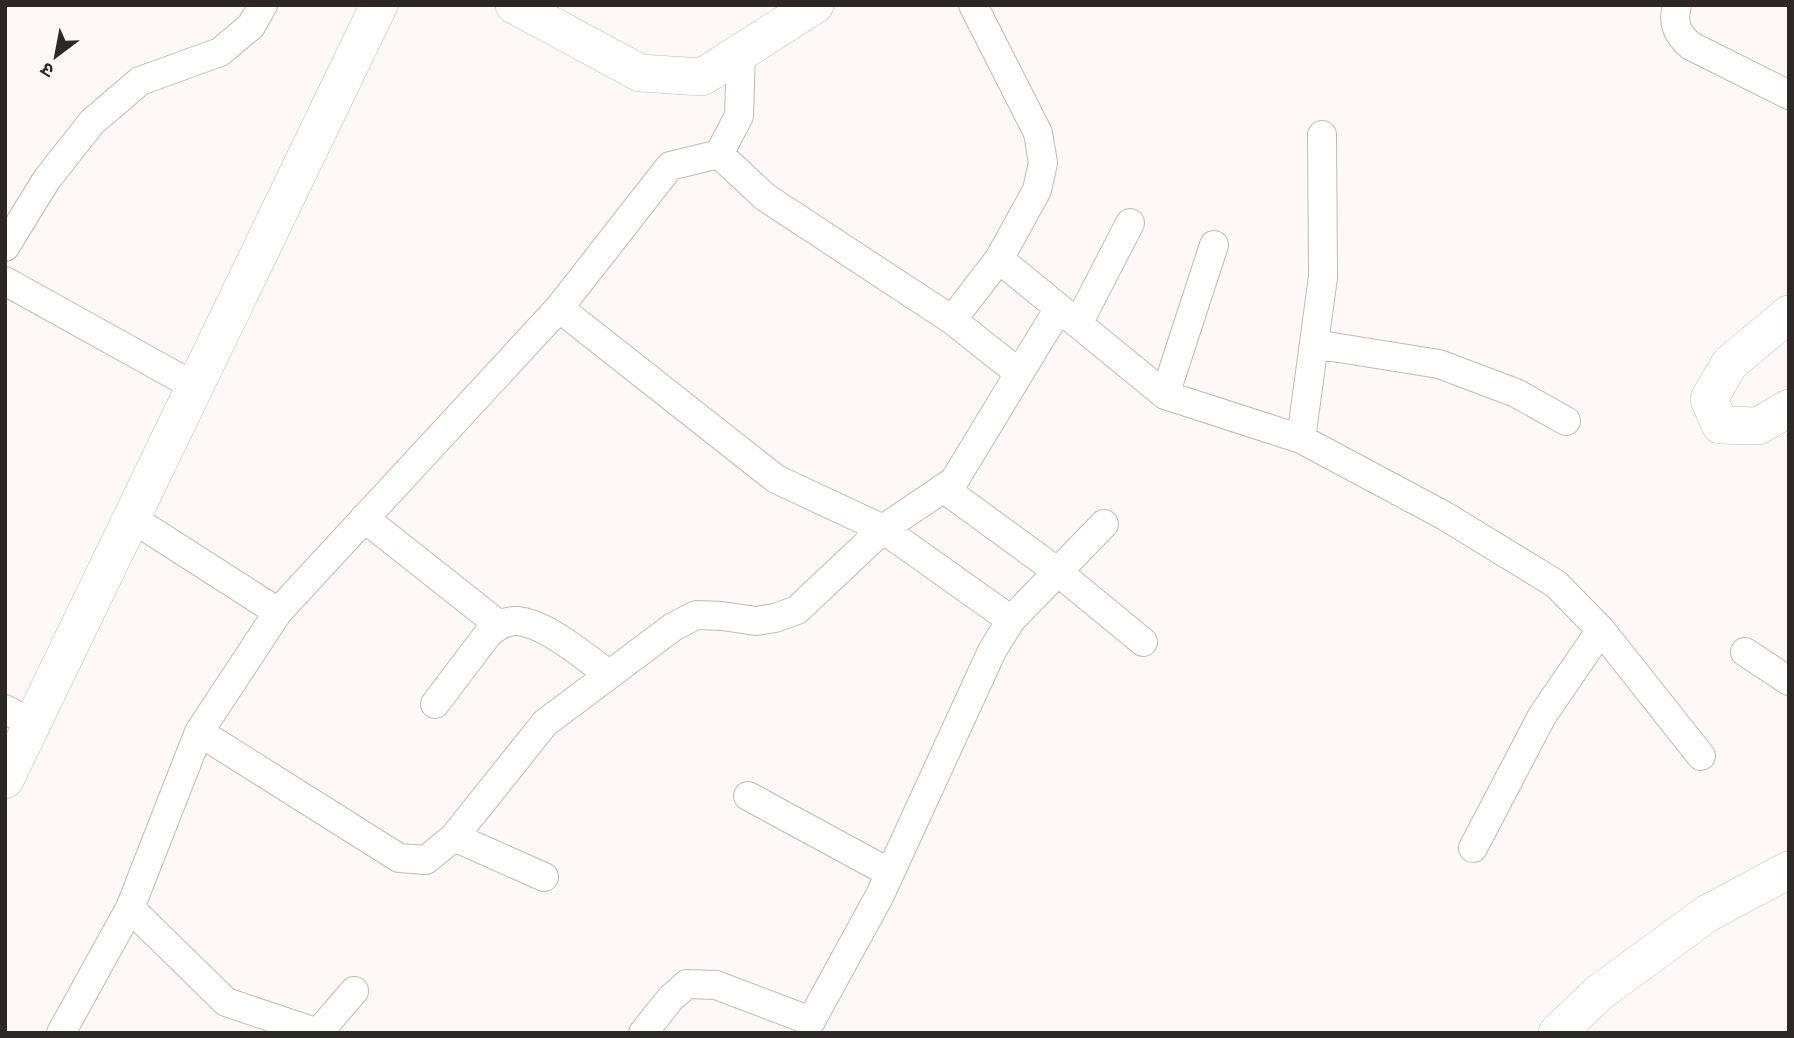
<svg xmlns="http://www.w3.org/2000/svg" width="1794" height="1038" viewBox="0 0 1794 1038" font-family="'Alegreya Sans','Noto Sans Devanagari',sans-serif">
<rect width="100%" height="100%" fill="#fef9f6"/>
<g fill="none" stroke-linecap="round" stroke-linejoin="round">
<defs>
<path id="minor" d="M973,5L1038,133L1043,163L1037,190L999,259
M1677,5C1672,23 1677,34 1691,46L1789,95
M719,154L765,197L952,320L1019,373
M5,247L47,179L92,122L140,81L220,52L251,26L263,5
M5,281L194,386
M559,308L670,166L719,154L739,116L741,52
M952,320L999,259L1165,395L1301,439L1445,516L1556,584L1601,630L1701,756
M1078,324L1130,223
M1314,344L1439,364L1516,393L1566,421
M1165,395L1214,245
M1301,439L1323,277L1322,135
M943,488L1058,572L1143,642
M364,518L498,624
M133,519L278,612
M1745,652L1789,681
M435,704L488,634C497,626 506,620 518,621C547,624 584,657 609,674
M5,709L32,724
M199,732L399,858L426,860L454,837L545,723L673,627L696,615L722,616L756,621L775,618L797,610L883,529L954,481L1059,308
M748,796L890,873
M454,837L544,877
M1473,848L1542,716L1601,630
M130,908L226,1002L318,1033
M61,1033L130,908L199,732L278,612L559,308L776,479L883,529L1011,620
M318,1033L354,991
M643,1033L671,998L687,984L716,985L811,1021L880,895L992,651L1011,620L1104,524"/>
<path id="tertiary" d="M514,5L640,73L702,77L815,5
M1789,314L1730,363L1709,399L1720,425L1758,426L1789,408
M5,780L379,5
M1557,1033L1600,992L1708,913L1789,870"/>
</defs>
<use href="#minor" stroke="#c5b9b3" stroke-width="30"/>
<use href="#tertiary" stroke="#c5b9b3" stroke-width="38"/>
<use href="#minor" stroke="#fff" stroke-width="28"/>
<use href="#tertiary" stroke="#fff" stroke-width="37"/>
</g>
<rect width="1794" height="1038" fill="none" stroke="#2d2826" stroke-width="14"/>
<g transform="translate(56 56) rotate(212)" stroke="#fef9f6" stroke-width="5" paint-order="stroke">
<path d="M0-5L12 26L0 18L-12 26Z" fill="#2d2826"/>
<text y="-10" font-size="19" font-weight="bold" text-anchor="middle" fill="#2d2826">उ</text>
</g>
</svg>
